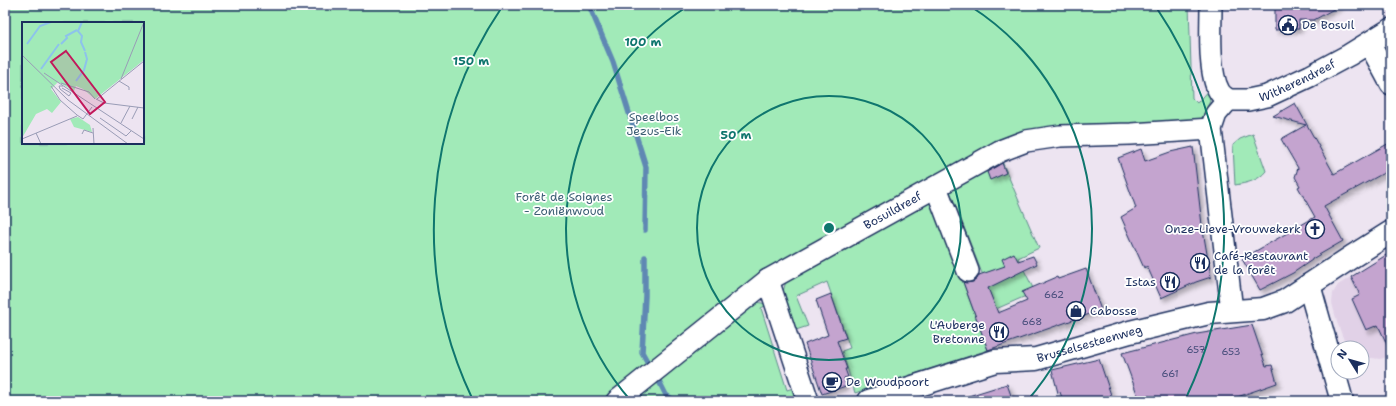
<svg xmlns="http://www.w3.org/2000/svg" width="1396" height="406" viewBox="0 0 1396 406" font-family="'Shantell Sans',sans-serif">
<defs>
<filter id="shadow"><feDropShadow dx="3.5" dy="3.5" stdDeviation="2" flood-color="#0004"/></filter>
</defs>
<rect width="100%" height="100%" fill="#ede4f1"/>
<filter id="ink" filterUnits="userSpaceOnUse"><feTurbulence type="fractalNoise" baseFrequency=".025" numOctaves="2"/><feDisplacementMap in="SourceGraphic" scale="8" xChannelSelector="R" yChannelSelector="G"/><feConvolveMatrix kernelMatrix="1 2 1 2 8 2 1 2 1" color-interpolation-filters="sRGB"/></filter>
<g filter="url(#ink)">
<path fill="#e1d1e7" d="M1391,252V356L1380,359L1364,357H1362V348H1349L1345,343L1337,322L1332,303L1333,293L1338,285Z"/>
<path fill="#a1eab8" stroke="#5e8c8b" fill-rule="evenodd" d="M5,5H1189L1192,98L1197,103L1209,89L1210,101L1198,126L1019,132L882,204L774,268L756,302L767,304V305L761,308L787,390L796,387L800,401H5ZM23,23H143V143H23Z
M1253,134L1266,171C1258,181 1247,183 1235,185L1233,145L1240,139Z
M1001,159L1039,248L1018,258L1035,292L996,309L949,189Z
M932,198L988,350L855,393L842,351L850,348L827,282L796,296L808,326L793,331L782,295L787,278Z"/>
<g fill="none" stroke-linecap="round" stroke-linejoin="round">
<path stroke="#5f88b3" stroke-width="5.5" d="M589,5L613,62L646,167L645,230
M645,257V296L642,352L648,363
M659,381L666,395L675,401"/>
</g>
<path fill="#c4a4cf" stroke="#1b2f5e" filter="url(#shadow)" d="M1275,5H1341L1314,20H1299V29L1275,30Z
M1295,103L1334,174L1391,142V169L1324,206L1343,241L1312,259V260L1293,273L1260,290L1242,259L1315,217L1298,187L1300,186L1295,177L1298,168L1281,139L1306,125L1273,116Z
M1193,147L1202,225L1211,277L1196,282L1161,298L1147,266L1144,268L1121,217L1136,208L1118,158L1141,149L1145,161L1170,152Z
M1002,163L1006,173L990,180L987,172Z
M1391,252V353L1378,325L1366,330L1352,299L1360,295L1351,277Z
M1014,253L1018,261L1033,256L1037,264L988,288L998,313L1027,301L1022,292L1057,277L1058,279L1086,269L1101,310L988,350L963,282L966,283L973,282L977,279L979,275L1005,266L1002,259Z
M831,294L846,338L837,341L847,369H845L848,377L844,378L846,386L822,394L805,344L828,335L816,300Z
M1252,325L1266,366L1272,365L1277,383L1226,401H1151L1149,396L1139,399L1122,353L1197,334Z
M1099,359L1113,401H1063L1060,392L1058,393L1052,370Z
M1007,384L1013,401H963L962,398Z"/>
<g fill="none" stroke-linecap="round" stroke-linejoin="round">
<defs>
<g id="minor">
<path d="M1211,5C1211,28 1208,72 1219,91C1221,95 1225,97 1228,100"/>
<path d="M1369,43L1391,84"/>
<path d="M1228,100L1216,114L1211,129L1232,311"/>
<path id="s1" d="M1228,100H1248L1267,96L1310,76L1349,55L1391,29"/>
<path d="M936,187L968,271"/>
<path d="M768,280L808,401"/>
<path id="s2" d="M617,401L768,280L1000,151L1026,141L1060,136L1131,134L1211,129"/>
</g>
<g id="major">
<path d="M1309,285L1342,401"/>
<path id="s3" d="M869,401L995,361L1036,359L1130,332L1209,313L1263,309L1285,301L1353,256L1391,232"/>
</g>
</defs>
<use href="#minor" stroke="#1b2f5e" stroke-width="24"/>
<use href="#major" stroke="#1b2f5e" stroke-width="25"/>
<use href="#minor" stroke="#fff" stroke-width="21"/>
<use href="#major" stroke="#fff" stroke-width="22"/>
</g>
</g>
<g fill="none" stroke="#0f766e" stroke-width="2">
<circle cx="829" cy="228" r="132"/>
<path d="M631 401A263 263 0 0 1 688 6M970 6A263 263 0 0 1 1027 401"/>
<path d="M472 398A395 395 0 0 1 502 7M1156 7A395 395 0 0 1 1186 398"/>
</g>
<defs>
<symbol id="civic-ring" viewBox="-11 -11 22 22"><circle r="9.5" fill="#fff" stroke="#1b2f5e" stroke-width="1.5"/><path d="M-.6-6.5H3V-4.5H.6V-3L4-1V1h2V6H-6V1h2V-1L-.6-3ZM-1.2 2.5V6h2.4V2.5Z" fill="#1b2f5e"/></symbol>
<symbol id="church-ring" viewBox="-11 -11 22 22"><circle r="9.5" fill="#fff" stroke="#1b2f5e" stroke-width="1.5"/><path d="M-1.2-6h2.4v3.5h3.3v2.4h-3.3V6h-2.4V-.1h-3.3v-2.4h3.3Z" fill="#1b2f5e"/></symbol>
<symbol id="restaurant-ring" viewBox="-11 -11 22 22"><circle r="9.5" fill="#fff" stroke="#1b2f5e" stroke-width="1.5"/><path d="M-5-6h1v4h1v-4h1v4h1v-4h1v5L-1.5 .5V6h-2V.5L-5-1ZM5-6V6H3V1.5H1.5Q1.5-4 5-6Z" fill="#1b2f5e"/></symbol>
<symbol id="shop-ring" viewBox="-11 -11 22 22"><circle r="9.5" fill="#fff" stroke="#1b2f5e" stroke-width="1.5"/><path d="M-5-2.5h2.3a2.7 3.5 0 0 1 5.4 0H5L5.5 6h-11ZM-1.5-2.5h3a1.5 2.3 0 0 0-3 0Z" fill="#1b2f5e"/></symbol>
<symbol id="cafe-ring" viewBox="-11 -11 22 22"><circle r="9.5" fill="#fff" stroke="#1b2f5e" stroke-width="1.5"/><path d="M-5.5-4.5H6V0H3Q3 3.5 0 3.5H-2.5Q-5.5 3.5-5.5 0ZM3-3.2v2h1.7v-2ZM-6 4.5H4V6H-6Z" fill="#1b2f5e"/></symbol>
</defs>
<g fill-rule="evenodd">
<use href="#civic-ring" x="1277" y="14" width="22" height="22"/>
<use href="#church-ring" x="1304" y="218" width="22" height="22"/>
<use href="#restaurant-ring" x="1189" y="252" width="22" height="22"/>
<use href="#restaurant-ring" x="1159" y="271" width="22" height="22"/>
<use href="#shop-ring" x="1065" y="300" width="22" height="22"/>
<use href="#restaurant-ring" x="988" y="321" width="22" height="22"/>
<use href="#cafe-ring" x="821" y="371" width="22" height="22"/>
</g>
<g text-anchor="middle" stroke-width="3.5" stroke-linejoin="round" paint-order="stroke">
<g font-size="10" fill="#454c7a">
<text x="1054" y="298">662</text>
<text x="1032" y="325">668</text>
<text x="1196" y="353">657</text>
<text x="1231" y="355">653</text>
<text x="1170" y="377">661</text>
</g>
<g font-size="12" fill="#1b2f5e" stroke="#fff" text-anchor="start">
<text x="1302" y="29">De Bosuil</text>
<text x="1301" y="233" text-anchor="end">Onze-Lieve-Vrouwekerk</text>
<text x="1214" y="260">Café-Restaurant<tspan x="1214" dy="14">de la forêt</tspan></text>
<text x="1156" y="286" text-anchor="end">Istas</text>
<text x="1090" y="315">Cabosse</text>
<text x="985" y="329" text-anchor="end">L'Auberge<tspan x="985" dy="14">Bretonne</tspan></text>
<text x="846" y="386">De Woudpoort</text>
</g>
<g font-size="12" fill="#1b2f5e" stroke="#fff">
<text dy="4" stroke="none"><textPath href="#s1" startOffset="73">Witherendreef</textPath></text>
<text dy="4" stroke="none"><textPath href="#s2" startOffset="336">Bosuildreef</textPath></text>
<text dy="4" stroke="none"><textPath href="#s3" startOffset="229">Brusselsesteenweg</textPath></text>
</g>
<g font-size="12" fill="#3c5e74" stroke="#fff">
<text x="654" y="121">Speelbos<tspan x="654" dy="14">Jezus-Eik</tspan></text>
<text x="564" y="201">Forêt de Soignes<tspan x="564" dy="14">- Zoniënwoud</tspan></text>
</g>
</g>
<g transform="translate(22 22)">
<rect width="122" height="122" fill="#ede4f1"/>
<path d="M0,0H122V38L73,77L61,67L54,64L52,69L36,60L29,67L39,80L30,91L25,87L14,92L0,116ZM56,95L68,103L70,110L52,105L48,97Z" fill="#a1eab8"/>
<path fill="none" stroke="#8dc3eb" stroke-width="2" d="M60,0L56,9L60,14L59,20L63,29M5,22L18,4L29,0M39,22L45,16L44,14L55,8M19,47L37,22M54,59L62,48L65,37L63,30"/>
<path fill="none" stroke="#999cb6" stroke-width="1" d="M0,33L46,78L106,122M22,51L37,61M99,57L122,0M97,59L107,65V68M37,61L122,117M39,61L67,70L73,77M29,64L38,78L55,93M40,66L49,71L47,74L38,67L37,64H41M74,77L82,81L122,86M75,77L122,39M55,93L61,97L70,85M78,96L104,114L109,109M110,97L116,85M99,101L108,84M71,106L72,122M14,111L19,122M60,112L62,108L71,111M0,117L55,94"/>
<path fill="#c2185b" fill-opacity="0.15" stroke="#c2185b" stroke-width="2" d="M44,29L83,80L68,92L29,40Z"/>
<rect width="122" height="122" fill="none" stroke="#1b2f5e" stroke-width="2"/>
</g>
<circle cx="829" cy="228" r="6" fill="#0f766e" stroke="#fff" stroke-width="2"/>
<g font-size="12" text-anchor="middle" font-weight="bold" fill="#0f766e" stroke="#fff" stroke-width="3.5" stroke-linejoin="round" paint-order="stroke">
<text x="643" y="46">100 m</text>
<text x="471" y="65">150 m</text>
<text x="736" y="139">50 m</text>
</g>
<rect width="1396" height="406" fill="none" stroke="#fff" stroke-width="20"/>
<rect x="10" y="10" width="1376" height="386" fill="none" stroke="#1b2f5e" stroke-width="1.5" filter="url(#ink)"/>
<g transform="translate(1350 360) rotate(307)"><circle r="19" fill="#ffffff" stroke="#a4acbf"/>
<path d="M0-3L7 15L0 10L-7 15Z" fill="#1b2f5e"/>
<text y="-6" font-size="11" font-weight="bold" text-anchor="middle" fill="#1b2f5e">N</text>
</g>
</svg>
